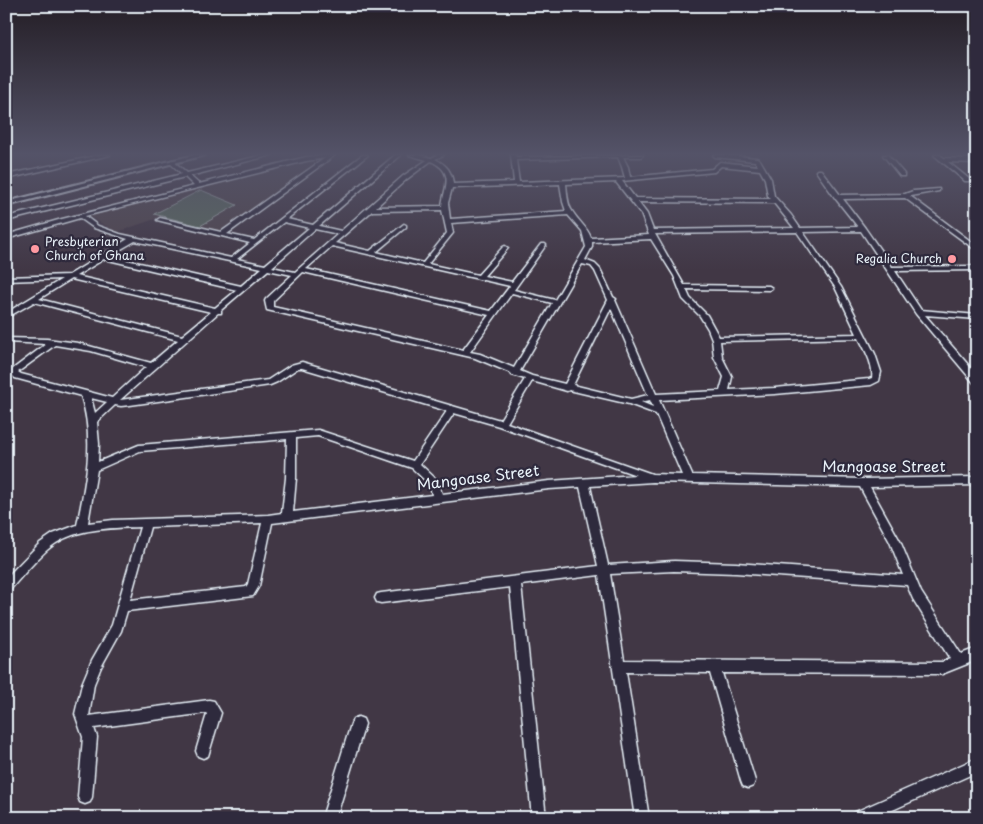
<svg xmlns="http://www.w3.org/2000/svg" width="983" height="824" viewBox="0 0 983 824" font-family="'Playpen Sans',sans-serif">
<rect width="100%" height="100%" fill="#413745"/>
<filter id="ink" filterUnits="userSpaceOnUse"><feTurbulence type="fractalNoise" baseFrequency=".02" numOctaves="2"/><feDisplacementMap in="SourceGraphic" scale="10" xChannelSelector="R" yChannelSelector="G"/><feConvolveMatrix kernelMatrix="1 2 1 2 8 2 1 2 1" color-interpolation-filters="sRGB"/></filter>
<g filter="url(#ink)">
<path fill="#50444e" d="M325,157L222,233L158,218L117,232L88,216Z"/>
<path fill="#5a695f" stroke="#a1adac" d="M201,190L237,205L200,226L154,214Z"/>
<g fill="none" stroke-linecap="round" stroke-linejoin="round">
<defs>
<path id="street" d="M6,155H12L6,157Z
M100,155H110L6,179V175Z
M263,155H272L190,176L199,184L306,157L323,155H335L227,234L254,240L362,155H368L287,219L313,225L395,155H401L319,226L341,231L403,176L427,160L409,155H420L431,158L438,155H444L435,159C447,165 452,172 453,184L514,182L511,155H515L516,157L643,155L641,157H623L628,167L630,177L712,169L720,162L758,166L755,161L715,157L713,155H727L757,158L760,160L771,179L774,196L791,215L800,228L858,227L835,198L816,171L817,170H821L840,195L905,194L913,191L939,189V191L910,196L977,246V251L905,198L843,199L865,228L892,267L977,266V270L895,271L921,310L977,315V319L925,315L977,375V384L974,383L916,314L861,231L803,232L841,287L875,354L881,372L879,381L871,385L775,394L659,400L692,475L863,479L977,477V485L870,487L900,541L921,592L961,654L977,648V660L942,674L722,673L755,781L753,786L748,788L743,786L741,781L710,673L626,672L649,818H635L599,575L521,585L546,818H532L510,587L381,603L377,602L375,598L377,594L381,593L598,566L580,487L549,489L272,523L259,586L253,596L127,611L121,631L101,667L94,684L89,716L209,700L214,701L221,713L208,756L203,758L198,756L196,751L207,714L206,713L94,728L97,737L92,797L90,802L85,804L80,802L78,797L83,737L75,714L82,684L92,660L112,625L140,527C109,528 71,528 47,550C34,562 22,576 10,590L6,591V578L40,543L53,534L77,525C86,482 95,439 81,396L15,378L9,372L46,344L6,342V338L47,339L78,343L151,363L178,340L34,302L6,318V313L62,279L6,281V277L69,275L128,239L94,228L80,218L6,239V235L62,219L194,186L185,177L6,221V217L182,174L170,163L169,162L172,160L187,173ZM618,157L622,167L625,178L519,182L516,160ZM325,158L221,232L160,218L157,220L250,243L231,258L120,234L98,226L85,216L306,161ZM431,161C456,173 444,187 442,206L376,207L407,179ZM721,166L760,170L765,179L768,196L771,199L635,198L622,181L714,172ZM616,182L641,214L649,235L591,238C587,227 578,221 572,211C567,204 567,192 566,184ZM560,184L563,202L566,211L450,219L448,203L452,188ZM638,202L774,203L794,228L653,230L647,214ZM442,210L447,233L423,263L376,252L406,227V225L404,224L370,251L335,243L372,211ZM568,215L582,231L586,247L555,300L514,290L546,245L545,244H541L512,282L484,276L508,248L505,246L503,247L478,275L428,264L453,233L451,223ZM284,222L309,228L265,265L237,259ZM315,229L338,234L295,272L272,267ZM797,232L835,287L857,334L719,337L707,315L690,298L686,289L769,290L772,288L769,286L684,285L655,234ZM651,239L674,276L683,299L700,316L708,329L712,339L714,357L724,377L720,391L656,394L615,300L616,299L613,297L600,269L595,264L585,260L592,247V242ZM135,241L262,268L241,286L109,256ZM332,246L510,286L491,311L306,269ZM104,259L237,290L215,308L76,276ZM582,264L591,266L595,271L608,300L565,384L532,376L520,371ZM268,270L292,275L266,299L265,301L267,310L475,358L511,373L512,375L525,379L500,420L302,362L291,365L268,380L120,400L218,313H221V310ZM303,272L489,315L463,350L273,307V301ZM71,279L211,312L182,336L39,299ZM512,293L552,303L514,368L480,354L470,352ZM611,308L648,395L631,399L573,385ZM859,338C865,350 874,365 872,378L869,379L775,388L729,390L732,377L722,357L720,341ZM55,345L91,351L146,367L112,398L21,374L18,372ZM298,368H302L447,411L413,461L318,430L139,445L98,462L99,444L97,422L115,405L121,406L130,405L270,385L277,382ZM532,381L567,391L569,390L629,404L656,414L682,475L652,474L507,423ZM91,398L107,402L95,413ZM650,400L653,407L641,402ZM454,413L499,426L636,475L549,481L442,494L437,480L420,464ZM318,436L412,468L430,485L432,495L293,512L296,478V438ZM287,439L286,478L282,513L268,515L113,520L88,523L97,470L140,451ZM653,482L860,487L890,542L903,575L736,563L674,561L608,565L590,486ZM262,523L248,584L246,587L130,600L150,527ZM674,571L736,573L907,585L913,599L950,659L942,662L624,660L610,574Z
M883,155H888L904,174V176H900Z
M934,155H940L944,158L977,159V163L948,162L969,179V181H965Z
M358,717L363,719L365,724L336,818H322L351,724L353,719Z
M977,758V772L875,818H851L853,813Z"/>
<path id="secondary" d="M194,155H205L6,206V202Z"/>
</defs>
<use href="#street" stroke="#e8f1f8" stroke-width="3"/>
<use href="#secondary" stroke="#e8f1f8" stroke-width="4"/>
<use href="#street" fill="#2f2a3d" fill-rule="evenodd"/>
<use href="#secondary" fill="#2f2a3d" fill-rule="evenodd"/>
</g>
</g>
<linearGradient id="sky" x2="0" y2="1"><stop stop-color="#241e26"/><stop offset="0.57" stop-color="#545368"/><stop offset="1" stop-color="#545368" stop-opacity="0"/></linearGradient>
<rect width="983" height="270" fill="url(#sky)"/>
<g fill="#ff9aa2" stroke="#2f2a3d" stroke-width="2">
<circle cx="35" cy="249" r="5"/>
<circle cx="952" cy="259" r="5"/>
</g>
<g text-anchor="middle" stroke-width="4.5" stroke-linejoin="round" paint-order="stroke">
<g font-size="12" fill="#e8f1f8" stroke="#2f2a3d" text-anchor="start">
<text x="45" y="246">Presbyterian<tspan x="45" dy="14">Church of Ghana</tspan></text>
<text x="942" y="263" text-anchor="end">Regalia Church</text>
</g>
<g font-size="15" fill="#e8f1f8" stroke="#2f2a3d">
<text x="884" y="472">Mangoase Street</text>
<text transform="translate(478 478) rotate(-7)" y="5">Mangoase Street</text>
</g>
</g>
<rect width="983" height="824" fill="none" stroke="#2f2a3d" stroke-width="25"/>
<rect x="12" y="12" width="958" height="799" fill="none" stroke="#e8f1f8" stroke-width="2" filter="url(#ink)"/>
</svg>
